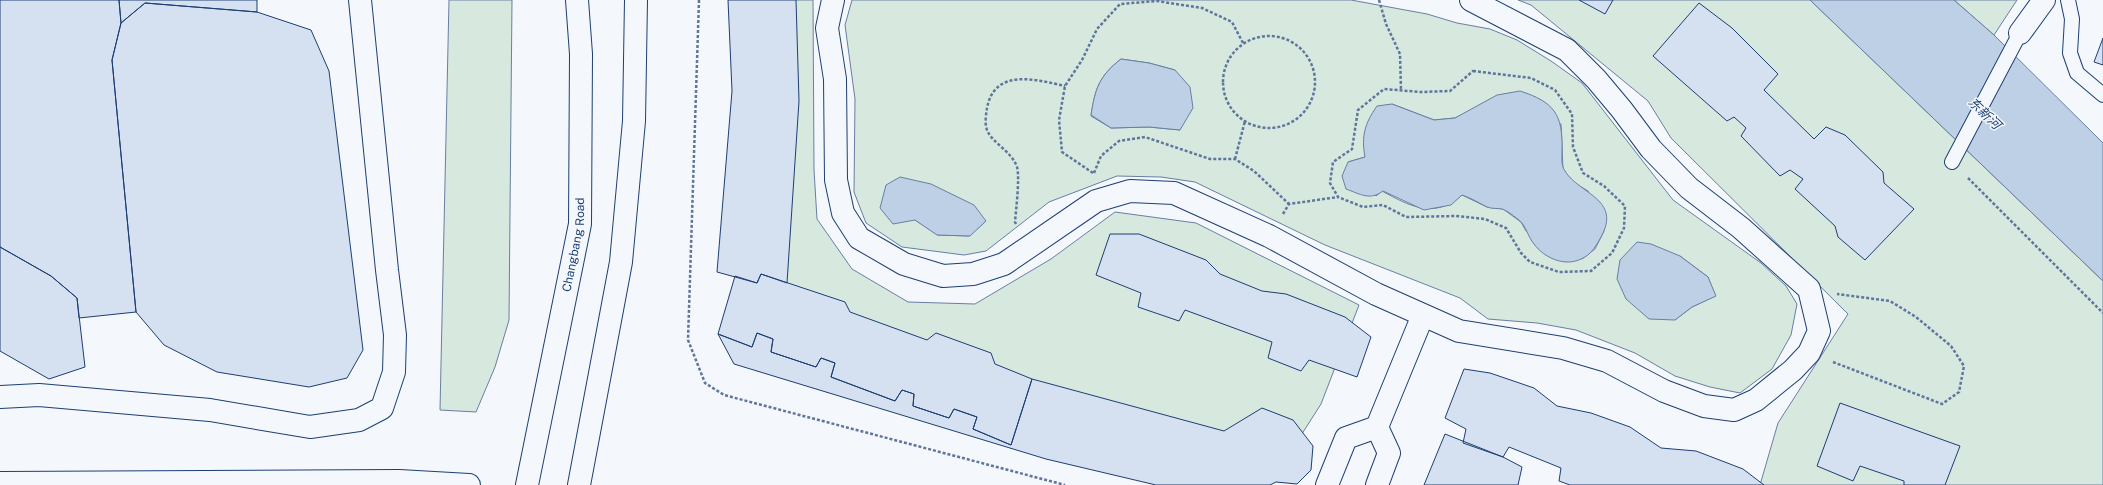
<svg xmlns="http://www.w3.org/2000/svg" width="2103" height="485" viewBox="0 0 2103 485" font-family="'Public Sans','Noto Sans SC',sans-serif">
<rect width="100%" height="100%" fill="#f4f7fb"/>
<path fill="#d7e8df" stroke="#687fa3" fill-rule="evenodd" d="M449,0H512L509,320L495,367L476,412L440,410Z
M793,0H813L814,170L817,219L852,269L908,302L975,304L1051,259L1115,212L1196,223L1359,305L1321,404L1284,462L777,306Z
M852,0H1351L1427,14L1457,23L1490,29L1517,40L1551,61L1582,83L1673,200L1761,263L1786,286L1797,304L1791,335L1772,369L1740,393L1710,387L1675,376L1635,353L1576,330L1537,323L1488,319L1460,298L1325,245L1195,182L1161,177L1117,176L1049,202L986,251L964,255L902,247L866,223L854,192L855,99L845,25ZM1121,59L1149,63L1175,70L1180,130L1149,127L1111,128L1091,116C1095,89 1099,76 1121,59ZM1392,104L1434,120L1455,118L1476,108L1561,124L1563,170L1573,182L1588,191L1604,231L1595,249L1582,259L1526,231L1521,222L1503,209L1487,207L1462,195C1435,219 1411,207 1382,191L1376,196L1348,162L1365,157ZM915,220L986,221L969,236L938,235ZM1680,256L1708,277L1715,296L1692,307L1675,320Z
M1518,0H1810L2103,281V485H1760L1778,423L1848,314L1671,138L1648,101L1531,5Z
M1954,0H2017L1994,35Z"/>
<path fill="#bed0e5" stroke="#687fa3" d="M1810,0H1954L1994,35L2103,143V281Z
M1121,59L1149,63L1175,70L1190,87L1193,108L1180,130L1149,127L1111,128L1091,115C1095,89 1099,76 1121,59Z
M1520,91C1554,102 1563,114 1562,150C1562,157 1561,166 1565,171C1579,194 1622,199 1601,237C1596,246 1591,255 1581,259C1565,267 1544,258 1534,244C1528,237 1526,226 1520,221C1515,217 1508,211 1502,209C1497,208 1492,209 1487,207C1479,203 1471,198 1462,195L1451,205L1424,210L1383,191C1370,201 1360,194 1346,189L1342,176L1348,162L1365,157C1361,136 1365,123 1377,106L1392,104L1434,120L1455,118L1497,95Z
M900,177L931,184L974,205L986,221L970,236L937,235L915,220L893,224L880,208L886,185Z
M1637,242L1651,244L1680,256L1708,277L1716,296L1692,307L1675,320L1649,319L1626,299L1617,279L1620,260Z"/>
<path fill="#d5e0f0" stroke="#1d3f73" d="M0,0H119L121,23L112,60L136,312L79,318L77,298L51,276L0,247Z
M119,0H257V12L145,3L121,23Z
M728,0H796L799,101L787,283L761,274L757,283L717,272L732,91Z
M1579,0H1613L1605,14Z
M145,3L257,12L311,30L329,71L363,350L347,378L309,387L217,372L164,345L136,312L112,60L121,23Z
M1699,3L1732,28L1778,74L1764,90L1814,139L1826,127L1845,135L1883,172L1884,183L1914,209L1865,260L1838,237L1835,226L1795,189L1803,179L1790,170L1780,176L1741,136L1746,128L1734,117L1727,121L1653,56Z
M2103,38V65L2094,62Z
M1110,234H1139L1206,260L1220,274L1262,291L1286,294L1345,317L1371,337L1357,377L1309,360L1301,371L1268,358L1272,342L1185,310L1179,321L1138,307L1141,293L1096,275Z
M0,247L51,276L77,298L85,367L49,379L0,351Z
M761,274L845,302L850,312L927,340L936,333L991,353L995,364L1032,379L1011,445L973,429L977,417L954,409L949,418L913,406L914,394L902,390L895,401L831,377L835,363L821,358L816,367L771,352L773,339L757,333L752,347L718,334L735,276L757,283Z
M757,333L773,339L771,352L816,367L821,358L835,363L831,377L895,401L902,390L914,394L913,406L949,418L954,409L977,417L973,429L1011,445L1032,379L1224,431L1262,408L1293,420L1313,446L1311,470L1297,484L1276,482L1270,485H1156L1046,459L734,364L718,334L752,347Z
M1464,369L1490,373L1534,388L1557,406L1591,413L1630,427L1661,448L1696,451L1743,469L1764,485H1570L1559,481L1561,468L1509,447L1503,457L1463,443L1466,429L1445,418Z
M1840,403L1960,446L1945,485H1904V481L1860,466L1853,481L1817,466Z
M1445,434L1503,457L1522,467L1518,485H1424Z"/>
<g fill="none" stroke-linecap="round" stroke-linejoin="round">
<defs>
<path id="lane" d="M2068,0L2072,19L2070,53L2077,73L2103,95
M1952,162L2020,33"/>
<path id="street" d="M833,0L827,28L835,79L836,180L843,213L859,238L904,264L943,276L973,274L1004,264L1096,201L1130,191L1174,193L1269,236L1376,294L1459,331L1563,348L1607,361L1664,391L1704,406L1734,410L1756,400L1793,370L1809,353L1819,331L1809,289L1741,228L1689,188L1651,149L1622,110L1596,79L1567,50L1471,0
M2020,33L2044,0
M0,397L39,395L210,410L310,427L359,420L382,408L394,372L395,335L387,270L360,0
M1377,427L1423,315
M1327,485L1346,438L1377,427L1389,453L1377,485"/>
<g id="secondary">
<path d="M0,483L399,481L469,485"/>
<path id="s1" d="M527,485L580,224L581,54L577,0"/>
<path d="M579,485L621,262L634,121L636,0"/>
</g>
</defs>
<use href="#lane" stroke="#1d3f73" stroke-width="16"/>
<use href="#street" stroke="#1d3f73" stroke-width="24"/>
<use href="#secondary" stroke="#1d3f73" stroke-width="24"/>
<path stroke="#5e769c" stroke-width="2.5" stroke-dasharray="3 2" stroke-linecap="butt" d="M699,0L688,340L705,383L724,395L1065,485
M1379,0L1386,24L1400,54L1401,90
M1223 82a46 46 0 1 1 92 0a46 46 0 1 1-92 0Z
M1473,71L1531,78L1555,90L1572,114L1573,147L1583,173L1604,186L1625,206L1624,228L1612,253L1591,271L1559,272L1530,262L1521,253L1506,228L1485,219L1456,216L1406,217L1383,205L1363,207L1338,197L1330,183L1333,162L1352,149L1358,110L1384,89L1421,92L1450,91Z
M1235,159L1245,121
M1093,173L1062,152L1059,120L1065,86L1082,60L1097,29L1120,4L1157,1L1202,8L1232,22L1243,43
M1094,173L1101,156L1119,141L1145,137L1210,159H1235L1254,171L1289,204
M1968,178L2103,313
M1283,214L1289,204L1338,197
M1016,224L1015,222C1016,209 1020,178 1017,167C1012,152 993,143 988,132C984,125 986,115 987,108C995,67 1037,80 1065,86
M1833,362L1942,404L1959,392L1964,366L1951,346L1916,317L1890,301L1837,294"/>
<use href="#lane" stroke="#f4f7fb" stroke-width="14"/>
<use href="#street" stroke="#f4f7fb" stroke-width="22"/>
<use href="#secondary" stroke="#f4f7fb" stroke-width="22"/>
</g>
<g text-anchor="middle" stroke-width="3" stroke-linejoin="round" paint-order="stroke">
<g font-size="12" fill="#1d3f73" stroke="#f4f7fb">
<text dy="4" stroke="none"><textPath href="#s1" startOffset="245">Changbang Road</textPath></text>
</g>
<g font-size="13" font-style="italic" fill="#1d3f73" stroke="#f4f7fb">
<text transform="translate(1985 113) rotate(44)" y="5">东新河</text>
</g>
</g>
</svg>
